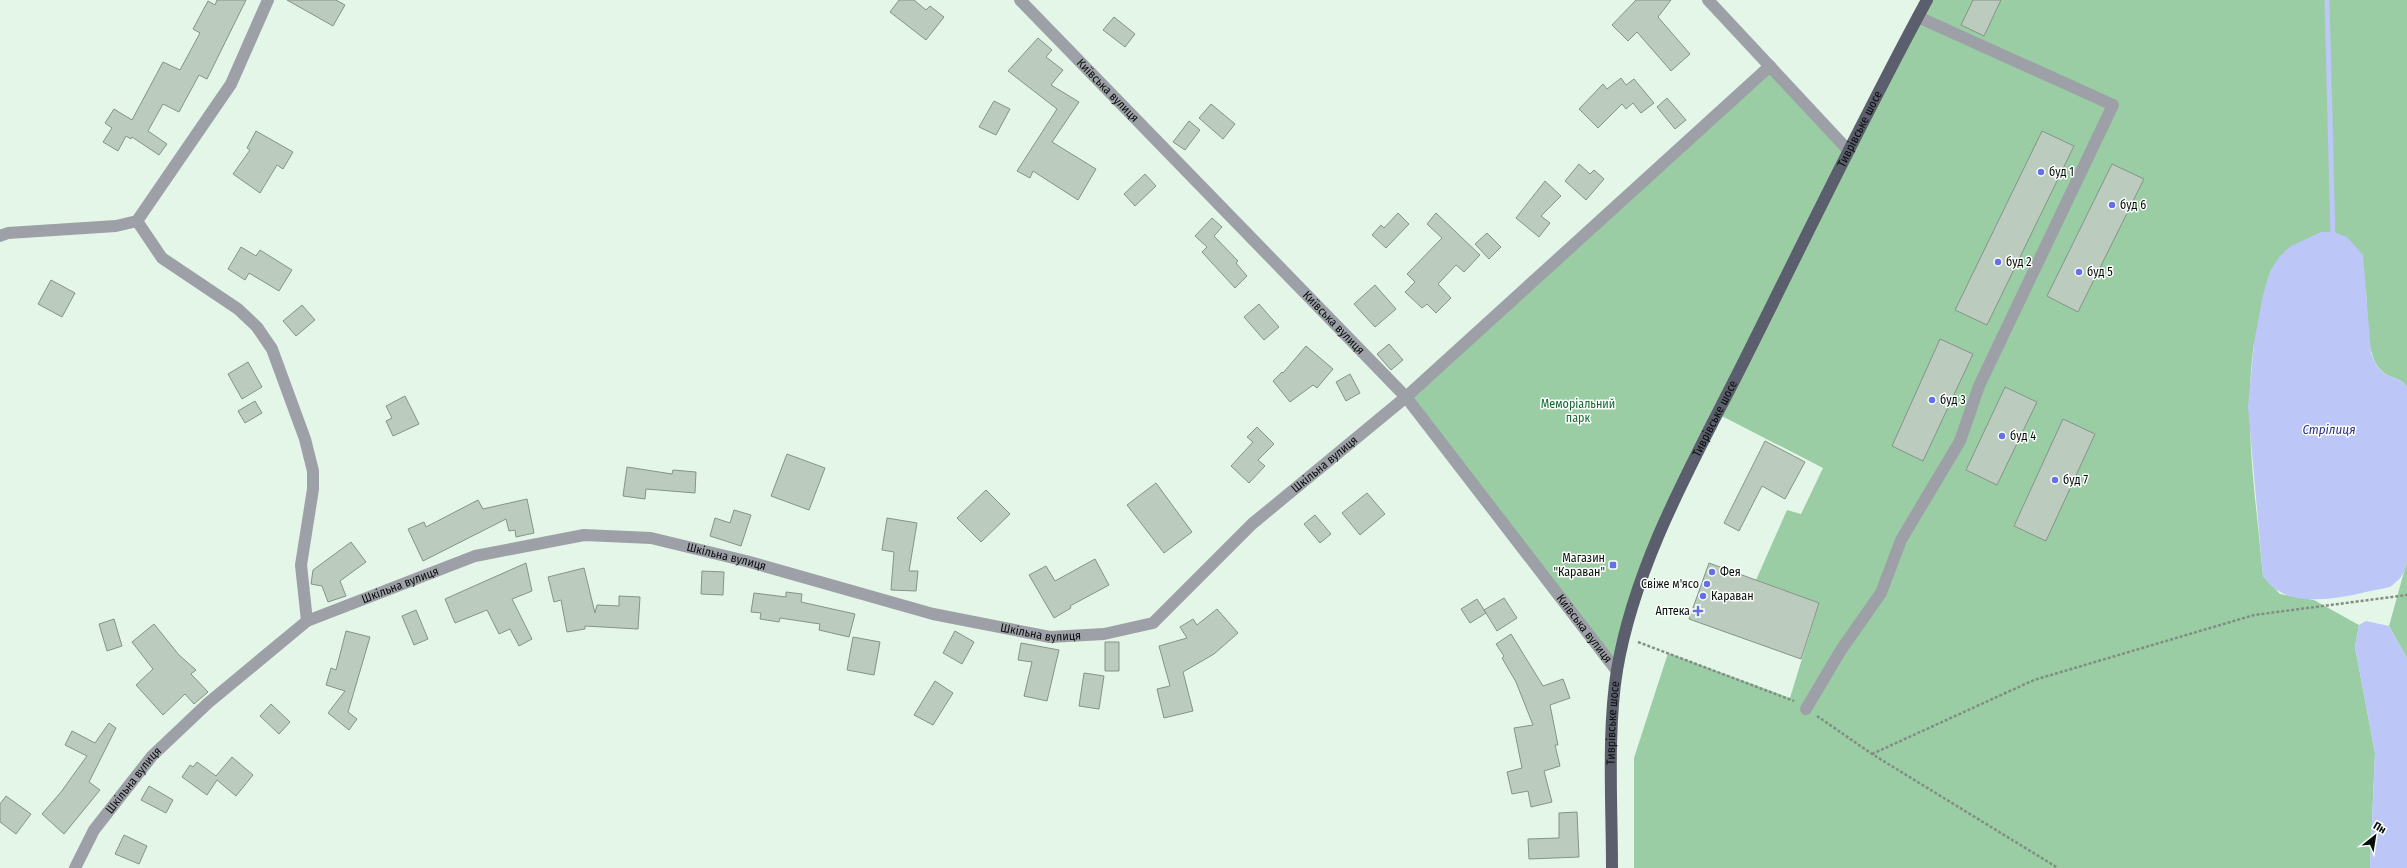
<svg xmlns="http://www.w3.org/2000/svg" width="2407" height="868" viewBox="0 0 2407 868" font-family="'Fira Sans Condensed',sans-serif">
<rect width="100%" height="100%" fill="#e4f6e7"/>
<path fill="#9bcda5" d="M1927,0H2407V387C2401,377 2392,379 2384,373C2364,358 2368,312 2366,290L2254,343C2243,420 2256,499 2263,576L2280,594L2314,600L2359,625L2355,647L2375,753L2370,868H1634V758L1668,653L1790,698L1819,603L1756,580L1787,510L1801,514L1823,468L1718,414L1657,542L1617,671L1406,397L1770,66L1848,150Z
M2407,561V658L2389,626Z"/>
<path fill="#bcc6f7" d="M2321,232H2333L2347,237L2363,255L2371,353C2374,360 2378,370 2385,374C2394,379 2401,378 2407,387V561C2406,574 2399,580 2390,587C2352,594 2289,616 2263,576L2248,407L2254,343L2263,295L2270,271L2280,256L2291,246Z
M2366,621L2389,626L2407,658V868H2370L2375,753L2355,647L2359,625Z"/>
<g fill="none" stroke-linecap="round" stroke-linejoin="round">
<path stroke="#bcc6f7" stroke-width="5" d="M2327,0L2333,239"/>
</g>
<path fill="#bbccbe" stroke="#849487" d="M217,0H246L207,79L199,75L179,112L163,104L148,131L167,144L159,155L132,137L131,139L126,136L118,151L103,142L112,128L105,123L114,109L132,120L163,62L180,70L200,33L193,29L208,1L215,5Z
M287,0H336L345,5L333,26Z
M899,0H914L926,10L930,6L944,17L926,40L890,12Z
M1636,0H1671L1658,17L1690,54L1671,71L1637,32L1628,41L1612,25Z
M1973,0H2001L1984,36L1961,25Z
M1114,17L1135,34L1125,47L1103,30Z
M1038,38L1052,50L1046,57L1063,70L1051,85L1079,102L1052,142L1096,169L1078,200L1033,171L1030,178L1017,171L1057,109L1008,71Z
M1621,78L1626,85L1634,79L1654,103L1641,113L1633,103L1626,109L1622,104L1598,128L1579,109L1603,84L1607,89Z
M1667,98L1686,120L1675,129L1657,107Z
M994,101L1010,109L996,135L979,127Z
M1211,104L1235,124L1223,139L1199,118Z
M1189,121L1200,130L1185,150L1173,142Z
M256,131L293,152L283,169L277,165L260,193L233,174L250,150L247,148Z
M2042,131L2074,146L1987,325L1955,310Z
M1579,164L1590,174L1594,170L1604,179L1586,200L1565,181Z
M2112,164L2144,179L2078,312L2047,296Z
M1145,174L1156,186L1135,206L1124,194Z
M1545,181L1561,196L1541,216L1550,223L1539,237L1516,218Z
M1398,213L1409,224L1386,248L1372,235L1381,225L1384,228Z
M1436,213L1480,255L1464,272L1456,265L1438,284L1451,298L1436,313L1427,304L1422,308L1405,292L1415,282L1407,274L1442,238L1427,224Z
M1212,218L1222,227L1214,236L1238,261L1236,263L1247,276L1235,288L1202,252L1207,247L1195,236Z
M1487,233L1501,247L1489,259L1475,244Z
M241,247L256,256L260,250L292,270L279,291L249,273L245,280L228,269Z
M51,280L75,293L62,317L38,304Z
M1375,285L1396,309L1375,327L1354,304Z
M1259,304L1279,327L1264,340L1244,317Z
M302,305L315,320L296,336L283,321Z
M1940,339L1973,354L1923,461L1892,446Z
M1389,344L1403,360L1391,370L1377,354Z
M1306,346L1333,369L1317,388L1313,385L1290,402L1273,381L1282,372L1283,373Z
M248,362L262,387L242,399L228,374Z
M1350,374L1360,393L1346,401L1336,382Z
M2005,387L2037,402L1997,485L1966,470Z
M405,396L419,424L393,436L386,421L392,418L386,406Z
M255,401L262,413L245,423L238,411Z
M2063,419L2095,434L2046,541L2014,526Z
M1257,427L1274,444L1258,460L1265,466L1249,483L1231,466L1253,442L1247,437Z
M1765,441L1805,462L1785,499L1762,486L1739,531L1724,523Z
M787,454L825,468L809,510L771,496Z
M627,467L672,474L673,470L696,472L695,493L646,489L645,499L623,496Z
M1156,483L1192,532L1164,553L1127,505Z
M986,490L1010,514L981,542L957,518Z
M1367,493L1385,514L1360,535L1342,513Z
M527,499L534,533L516,537L515,530L509,531L506,519L423,561L408,529L424,522L426,527L478,500L483,509Z
M734,510L751,515L741,546L710,536L715,518L730,523Z
M1315,515L1331,534L1320,543L1304,524Z
M887,518L917,523L909,571H918L916,591L891,590L894,552L882,550Z
M351,542L366,562L340,581L346,596L328,602L322,586L311,584L313,570Z
M1095,559L1109,585L1070,606L1071,608L1054,618L1029,575L1046,566L1055,581Z
M526,563L532,591L512,599L532,639L519,646L510,629L499,634L487,610L455,623L445,599Z
M1709,563L1819,603L1801,659L1689,619Z
M584,568L595,613L597,605L619,606V596L640,597L638,629L585,626V629L567,632L561,600L554,602L548,577Z
M702,571L724,572L723,595L701,594Z
M786,592L802,594L801,602L855,614L849,637L819,630L820,624L780,618L779,622L760,619L761,613L751,612L754,593L786,597Z
M1504,598L1517,618L1497,631L1484,610Z
M1477,599L1486,613L1470,623L1461,609Z
M1217,609L1238,633L1214,654L1183,672L1193,711L1164,718L1157,689L1170,686L1159,646L1187,638L1180,627L1193,619L1197,625Z
M416,610L428,639L414,645L402,616Z
M114,619L122,646L107,651L99,624Z
M154,624L179,655L196,670L191,674L208,692L194,704L185,694L163,715L136,685L153,669L132,642Z
M346,631L370,637L348,712L357,719L349,730L328,713L345,691L326,685L331,668L336,670Z
M955,631L974,642L962,664L943,653Z
M1511,634L1543,686L1563,679L1570,698L1550,705L1558,745H1555L1560,766L1544,771L1552,802L1531,807L1528,791L1512,794L1507,772L1522,768L1514,728L1533,725L1516,682L1502,658L1504,656L1496,644Z
M853,637L880,642L874,675L847,670Z
M1105,642H1119V671H1105Z
M1021,643L1059,650L1047,701L1024,696L1032,662L1018,660Z
M1084,673L1104,676L1099,709L1079,706Z
M935,681L953,693L933,725L914,715Z
M271,704L290,722L279,734L260,716Z
M109,723L116,728L89,782L100,790L64,834L42,814L61,792L87,756L65,745L72,731L95,743Z
M232,757L253,775L236,796L217,780L207,795L182,777L190,765L193,767L197,762L216,776Z
M149,786L173,800L166,813L141,800Z
M6,796L31,814L16,834L0,822V804Z
M1577,812L1579,857L1529,859L1528,839L1559,838V813Z
M124,835L147,846L139,864L115,854Z"/>
<g fill="none" stroke-linecap="round" stroke-linejoin="round">
<path stroke="#828e84" stroke-width="2.5" stroke-dasharray="3 2" stroke-linecap="butt" d="M1638,642L1794,701
M1817,716L1872,754L2058,868
M1872,754L2034,680L2254,615L2407,595"/>
<g stroke="#9ea0a8" stroke-width="12">
<path id="s1" d="M1020,0L1406,397L1617,671"/>
<path d="M1708,0L1848,150"/>
<path d="M137,221L162,258L238,309L257,327L272,349L305,439L313,471V489L301,565L307,621"/>
<path d="M0,236L8,233L116,226L137,221L231,84L268,0"/>
<path d="M1806,709L1841,650L1881,593L1901,540L1960,441L1979,386L2113,105L1918,17"/>
<path id="s2" d="M75,868L94,830L152,756L208,703L307,621L475,556L584,535L651,538L746,561L933,614L1050,637L1104,634L1153,623L1252,524L1406,397L1770,66"/>
</g>
<path stroke="#5b5e6c" stroke-width="12" id="s3" d="M1612,868C1612,806 1607,731 1617,670C1636,558 1698,454 1748,353C1807,235 1864,116 1927,0"/>
</g>
<g fill="#656fe8" stroke="#fbfffc" stroke-width="1.5">
<circle cx="2041" cy="172" r="4"/>
<circle cx="2112" cy="205" r="4"/>
<circle cx="1998" cy="262" r="4"/>
<circle cx="2079" cy="272" r="4"/>
<circle cx="1932" cy="400" r="4"/>
<circle cx="2002" cy="436" r="4"/>
<circle cx="2055" cy="480" r="4"/>
<rect x="1609" y="561" width="8" height="8" rx="2"/>
<circle cx="1712" cy="572" r="4"/>
<circle cx="1707" cy="584" r="4"/>
<circle cx="1703" cy="596" r="4"/>
<path d="M1696 605h4v4h4v4h-4v4h-4v-4h-4v-4h4z"/>
</g>
<g text-anchor="middle" stroke-width="3" stroke-linejoin="round" paint-order="stroke">
<g font-size="12" fill="#090e0a" stroke="#fbfffc">
<text dy="4" stroke="none"><textPath href="#s1" startOffset="126">Київська вулиця</textPath></text>
<text dy="4" stroke="none"><textPath href="#s3" startOffset="793">Тиврівське шосе</textPath></text>
<text dy="4" stroke="none"><textPath href="#s1" startOffset="450">Київська вулиця</textPath></text>
<text dy="4" stroke="none"><textPath href="#s3" startOffset="469">Тиврівське шосе</textPath></text>
<text dy="4" stroke="none"><textPath href="#s2" startOffset="1450">Шкільна вулиця</textPath></text>
<text dy="4" stroke="none"><textPath href="#s2" startOffset="778">Шкільна вулиця</textPath></text>
<text dy="4" stroke="none"><textPath href="#s2" startOffset="442">Шкільна вулиця</textPath></text>
<text dy="4" stroke="none"><textPath href="#s1" startOffset="846">Київська вулиця</textPath></text>
<text dy="4" stroke="none"><textPath href="#s2" startOffset="1102">Шкільна вулиця</textPath></text>
<text dy="4" stroke="none"><textPath href="#s3" startOffset="145">Тиврівське шосе</textPath></text>
<text dy="4" stroke="none"><textPath href="#s2" startOffset="106">Шкільна вулиця</textPath></text>
</g>
<g font-size="12" fill="#090e0a" stroke="#fbfffc" text-anchor="start">
<text x="2049" y="176">буд 1</text>
<text x="2120" y="209">буд 6</text>
<text x="2006" y="266">буд 2</text>
<text x="2087" y="276">буд 5</text>
<text x="1940" y="404">буд 3</text>
<text x="2010" y="440">буд 4</text>
<text x="2063" y="484">буд 7</text>
<text x="1605" y="562" text-anchor="end">Магазин<tspan x="1605" dy="14">"Караван"</tspan></text>
<text x="1720" y="576">Фея</text>
<text x="1699" y="588" text-anchor="end">Свіже м'ясо</text>
<text x="1711" y="600">Караван</text>
<text x="1690" y="615" text-anchor="end">Аптека</text>
</g>
<g font-size="12" fill="#136932" stroke="#fbfffc">
<text x="1578" y="408">Меморіальний<tspan x="1578" dy="14">парк</tspan></text>
</g>
<g font-size="13" font-style="italic" fill="#30328c" stroke="#fbfffc">
<text x="2329" y="434">Стрілиця</text>
</g>
</g>
<g transform="translate(2375 836) rotate(30)" stroke="#fbfffc" stroke-width="3" paint-order="stroke">
<path d="M0-3L7 15L0 10L-7 15Z" fill="#090e0a"/>
<text y="-6" font-size="11" font-weight="bold" text-anchor="middle" fill="#090e0a">Пн</text>
</g>
</svg>
